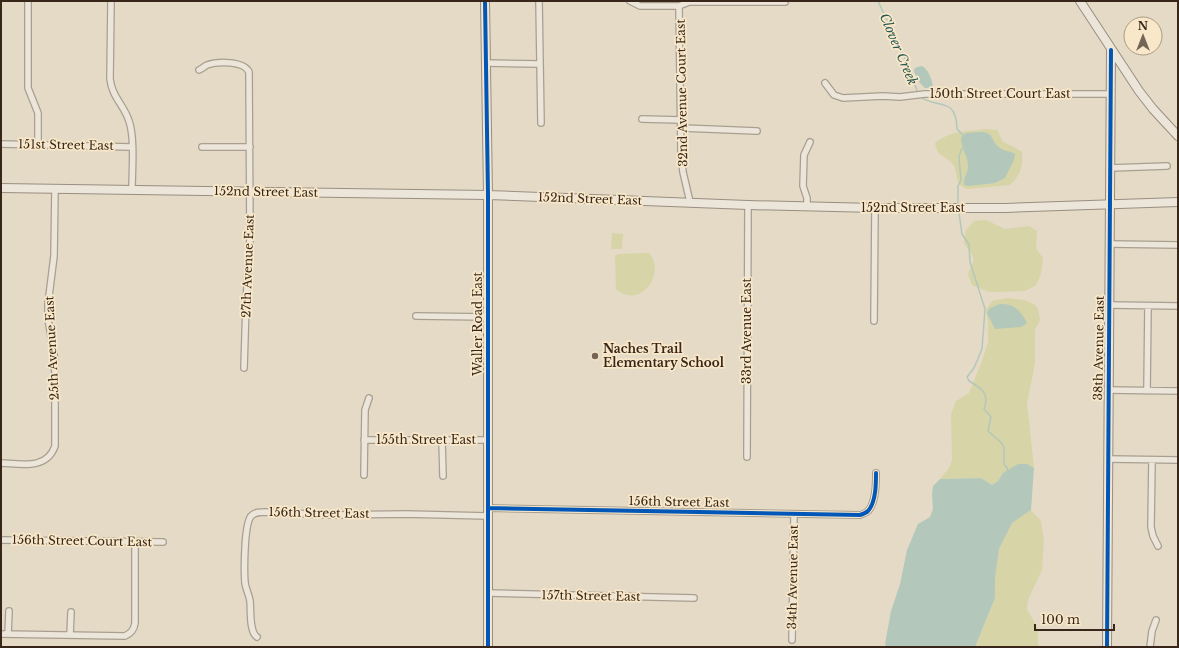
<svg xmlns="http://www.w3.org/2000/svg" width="1179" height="648" viewBox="0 0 1179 648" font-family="'Libre Baskerville',serif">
<rect width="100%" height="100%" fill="#e5dac6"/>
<path fill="#d7d4a7" d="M985,129L997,130L1003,142L1012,146L1022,152C1023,166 1021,175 1010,185L967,189C953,184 959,176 954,166C948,155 938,160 935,143C952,130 964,132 985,129Z
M986,220L1005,229L1029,226L1037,231L1036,248L1043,258L1041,274L1036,285L1025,291L989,292L972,285L968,274C977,255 974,259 964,243L966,230L974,221Z
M612,233L623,234L622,249H611Z
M649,253C653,257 654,261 655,267C655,289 633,305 616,289L615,256L617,254Z
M1007,298L1024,300L1034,304L1038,309L1040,320L1035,330V363L1027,403L1034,468L1027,464L1003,473L998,481L992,485L981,478L940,479L949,468L952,460L951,414L956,401L969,393L982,361L988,342V322L986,310L992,301Z
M1031,510L1041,521L1044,540L1042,570L1028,600L1027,609L1038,629V647H975L995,598V579L999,549L1012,523Z"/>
<path fill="#b3c8ba" d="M922,66C928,69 932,79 933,86L932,88H925C920,84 914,76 914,69L917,67Z
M977,132C995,131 989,139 1000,148C1004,151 1010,151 1015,154L1014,160L1005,178L995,183L968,186L964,185C963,178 968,173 968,166C968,156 961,148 961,138L966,133Z
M1000,304C1015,304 1020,310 1027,323L1021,327L995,329L987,313L990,308Z
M1018,464H1027L1034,468L1031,510L1012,523L999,549L995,579V598L975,647H886L885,644L891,611L900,584L907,550L918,524L930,517L933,509L932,494L933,486L940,479L981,478L992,485L998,481L1003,473Z"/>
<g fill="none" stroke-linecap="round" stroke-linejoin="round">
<path stroke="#b3c8ba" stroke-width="1.5" d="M878,1L907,63L918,93
M919,96C937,110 956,95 957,129L964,136
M958,204V186L961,180L959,157L961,150L963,148
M959,213L962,234L969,245L970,262L985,309L982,349L974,368L967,377L969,381C981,388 990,393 984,409L991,417L988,431C1004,446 1005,440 1004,464L1007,468L1008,472"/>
<defs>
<path id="street" d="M28,1V88L38,113V144
M111,1L110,79C112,97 124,105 129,121C135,138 132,171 132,190
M539,1L541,123
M630,1L640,6H679L689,2H785
M679,6L681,153L683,172L690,202
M486,63L540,64
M199,70C202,69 205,66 207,65C218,61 244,61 249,72L250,238L246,304L244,368
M825,83L834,95L843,98L883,96L900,97L925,94H1111
M642,119L681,120
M682,128L757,131
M1,144L131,147
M202,147H250
M1110,168L1167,166
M807,207V198L803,186L804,155L810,142
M1110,244L1178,245
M1109,305L1178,306
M416,316L488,317
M874,321L875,208
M1108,390L1178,391
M1147,391L1148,306
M364,440H488
M442,440L443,476
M747,457L748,205
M1108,459L1178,460
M1152,460L1151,527L1153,536L1158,546
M1,463C21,464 47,470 55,446V376L54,353L48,319V304L54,256L55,189
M364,475L365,410L369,398
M488,508L860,515C863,514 866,513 868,511C876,502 876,484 876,473
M1,540L163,542
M488,593L694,598
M1,634L125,636C131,633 134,630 135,623V542
M8,634L9,611
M70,635L71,612
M257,637C249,632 251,610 250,601C249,595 246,589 245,583C244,571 244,525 251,516C255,512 260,512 266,512L331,515L406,514L488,516
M792,640L794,514
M1150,647L1152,631L1156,620"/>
<path id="secondary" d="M485,1L488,195V647
M1080,1L1139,91L1153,109L1178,136
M1,188L488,195L748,205L875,208H1005L1178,202
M1107,647L1111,50"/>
</defs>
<use href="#street" stroke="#a89f91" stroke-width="8"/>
<use href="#secondary" stroke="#998e80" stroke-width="10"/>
<use href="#street" stroke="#ece5d9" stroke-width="5.5"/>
<use href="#secondary" stroke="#ece5d9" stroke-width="8"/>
<defs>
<path id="cycleway" d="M485,1L488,195V647
M488,508L860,515C863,514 866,513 868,511C876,502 876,484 876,473
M1107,647L1111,50"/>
</defs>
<use href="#cycleway" stroke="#f8e8c9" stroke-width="6"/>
<use href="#cycleway" stroke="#0057b8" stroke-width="4"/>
</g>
<circle fill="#746556" stroke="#f8e8c9" stroke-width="1.5" cx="595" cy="356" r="4"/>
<g text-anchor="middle" stroke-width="3.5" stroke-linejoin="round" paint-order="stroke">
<g font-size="12" fill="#372619" stroke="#f8e8c9">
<text transform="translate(682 93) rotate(-91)" y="4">32nd Avenue Court East</text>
<text x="1000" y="98">150th Street Court East</text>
<text transform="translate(66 145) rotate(1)" y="4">151st Street East</text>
<text transform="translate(266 192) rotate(1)" y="4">152nd Street East</text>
<text transform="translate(590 199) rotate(2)" y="4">152nd Street East</text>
<text x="913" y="212">152nd Street East</text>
<text transform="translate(248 266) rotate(-88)" y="4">27th Avenue East</text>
<text transform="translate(478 324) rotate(-90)" y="4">Waller Road East</text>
<text transform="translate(747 331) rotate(-90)" y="4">33rd Avenue East</text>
<text transform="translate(52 348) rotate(-93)" y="4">25th Avenue East</text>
<text transform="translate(1099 348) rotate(-89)" y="4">38th Avenue East</text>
<text x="426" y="444">155th Street East</text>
<text transform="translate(679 502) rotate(1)" y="4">156th Street East</text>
<text transform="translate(319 513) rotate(1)" y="4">156th Street East</text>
<text transform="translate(82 541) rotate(1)" y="4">156th Street Court East</text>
<text transform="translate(793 577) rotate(-89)" y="4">34th Avenue East</text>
<text transform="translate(591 596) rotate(1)" y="4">157th Street East</text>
</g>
<g font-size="12" font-weight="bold" fill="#372619" stroke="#f8e8c9" text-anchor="start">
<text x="603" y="353">Naches Trail<tspan x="603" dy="14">Elementary School</tspan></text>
</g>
<g font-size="13" font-style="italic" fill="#275852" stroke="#f8e8c9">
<text transform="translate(899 49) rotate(67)" y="5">Clover Creek</text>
</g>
</g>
<rect width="1179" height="648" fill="none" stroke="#372619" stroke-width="4"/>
<g transform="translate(1143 36)"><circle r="19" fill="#f8e8c9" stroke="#ab9a83"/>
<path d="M0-3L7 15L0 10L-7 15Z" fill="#746556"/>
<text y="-6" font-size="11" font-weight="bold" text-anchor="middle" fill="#372619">N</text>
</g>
<path d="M1035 624v6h79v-6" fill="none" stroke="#372619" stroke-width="2"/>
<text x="1041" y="624" font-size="12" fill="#372619" stroke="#f8e8c9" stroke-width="3" paint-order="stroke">100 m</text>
</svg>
